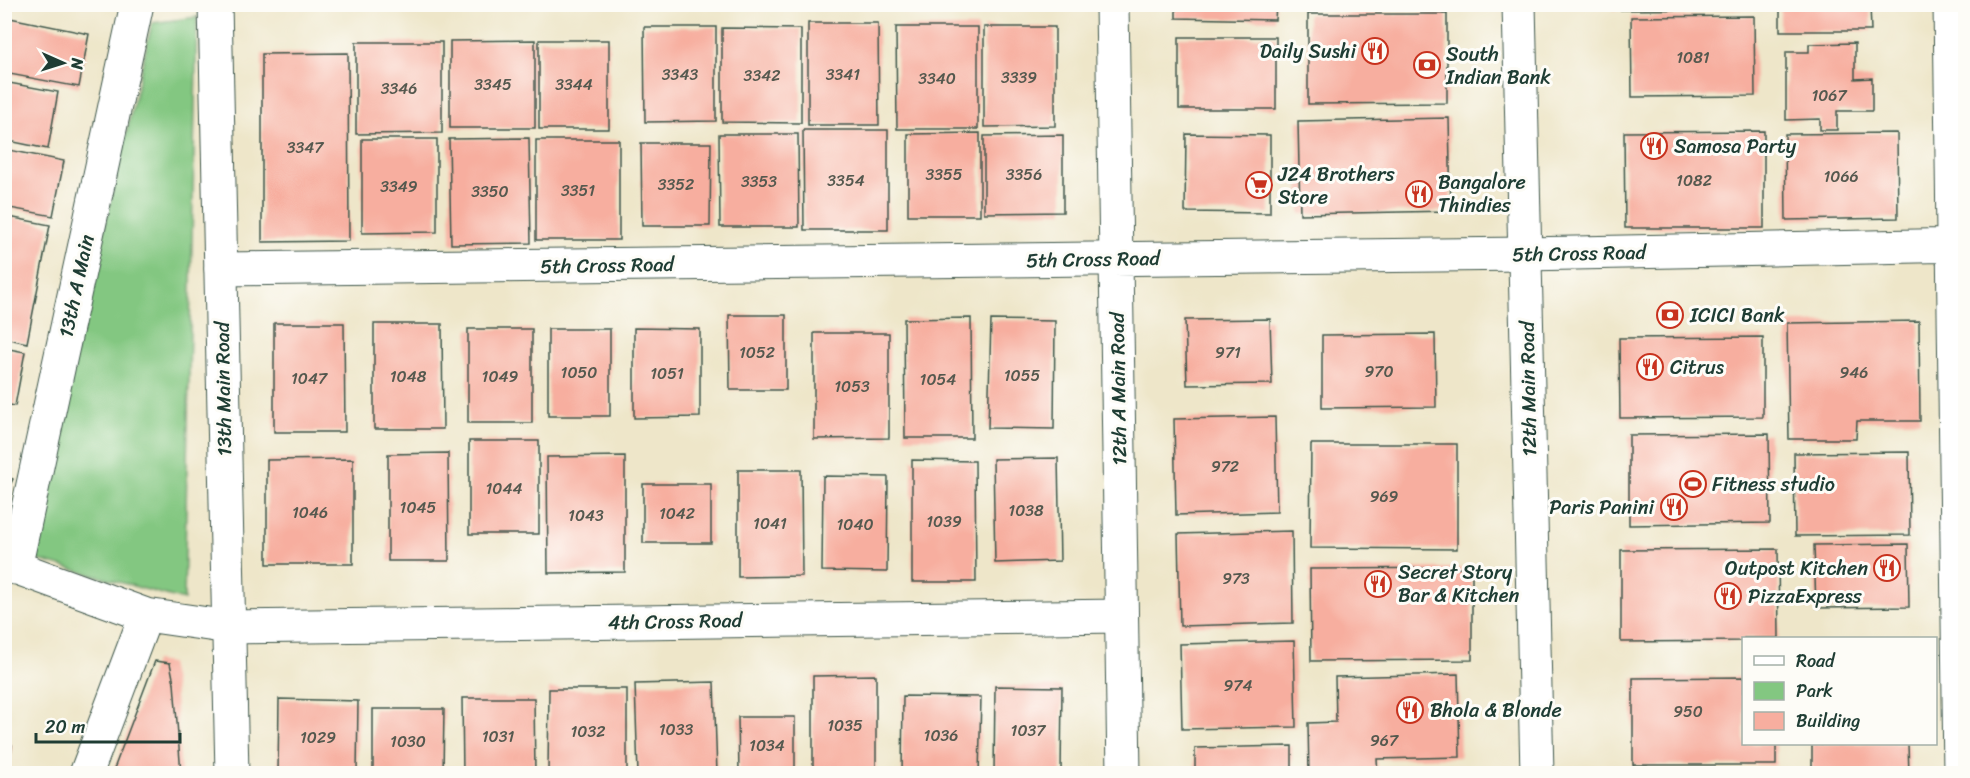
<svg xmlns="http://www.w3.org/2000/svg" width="1970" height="778" viewBox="0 0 1970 778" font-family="Sriracha,sans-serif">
<rect width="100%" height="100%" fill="#fdfcf7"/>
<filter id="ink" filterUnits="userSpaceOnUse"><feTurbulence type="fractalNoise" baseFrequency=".0167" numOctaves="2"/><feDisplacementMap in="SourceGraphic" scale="12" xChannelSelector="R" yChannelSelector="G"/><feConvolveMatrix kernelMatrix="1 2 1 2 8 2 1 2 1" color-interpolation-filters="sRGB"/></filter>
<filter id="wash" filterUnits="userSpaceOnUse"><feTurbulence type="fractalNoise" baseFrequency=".008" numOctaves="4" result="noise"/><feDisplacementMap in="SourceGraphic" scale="24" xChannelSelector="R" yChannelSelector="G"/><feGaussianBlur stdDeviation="1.35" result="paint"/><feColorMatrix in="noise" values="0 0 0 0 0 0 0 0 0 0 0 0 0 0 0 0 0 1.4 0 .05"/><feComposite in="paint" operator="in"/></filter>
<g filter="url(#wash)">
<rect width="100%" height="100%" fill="#eee6c9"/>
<path fill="#83c781" stroke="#51825a" stroke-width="1.5" d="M197,17L184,600L28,557L152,23Z"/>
<g id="blocks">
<path fill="#f7ae9f" d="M1176,4H1276L1275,20L1176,18Z
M1613,4H1754V9L1613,10Z
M1780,4H1870L1871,31H1780Z
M1308,14H1447V103L1308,104Z
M1754,16L1755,96L1632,97L1631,17Z
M10,18L89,34L79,87L4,73V50Z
M808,23H878L879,125H808Z
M644,27H716V121L645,122Z
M896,27H978V129H897Z
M984,27H1055V126L984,127Z
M722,28L801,29V123L722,122Z
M1179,37H1276V109H1179Z
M535,40V128H450V41Z
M539,40H609V129H539Z
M356,42H442V133L356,134Z
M1855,43V79L1872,78V111H1837V130H1820V119L1786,120V52H1809V44Z
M348,53L349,241L262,242V54Z
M4,82L58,92L48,149L4,140Z
M1449,118L1451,211L1300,214L1298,121Z
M803,130H888V230H804Z
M1764,131V228H1625L1624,132Z
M980,133V215H908V134Z
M1897,133L1898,218L1786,220L1785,134Z
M719,134H798L799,227H720Z
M1186,134L1270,135V213L1185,212Z
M1063,135V212L984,213V136Z
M529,138L531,243L451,244L449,139Z
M362,139H437V232L362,233Z
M536,140H619V240H536Z
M641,143H711L710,226H642Z
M4,149L64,161L53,216L4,207Z
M4,216L50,225L27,343L4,338Z
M729,315H786V390H730Z
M971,318L972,438H905L904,319Z
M1270,319L1272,384L1187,385L1185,320Z
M991,320L1055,321L1054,429L988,428Z
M1919,321L1920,421H1857L1856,439H1789L1787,323Z
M274,323H344L345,432H274Z
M374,324H442L443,429H374Z
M634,328L700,329V417L634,418Z
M468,329H532V423H468Z
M548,329H610V416H548Z
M814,333H889V438L814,439Z
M1435,334L1436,407L1322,408V335Z
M1763,337V417L1620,418L1619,338Z
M4,348L25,352L15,406L4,404Z
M1275,417L1277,512L1176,515L1174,419Z
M1769,434L1770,523L1629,525V435Z
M469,441H539V534H469Z
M1311,444H1457V549L1310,548Z
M1909,452L1910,535L1795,536L1794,453Z
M448,453L449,561H388V454Z
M625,456V572L548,573L547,457Z
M1058,458L1060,561L995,563L993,459Z
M353,459V564H267V460Z
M912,460L975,461L976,582H912Z
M738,470H801L802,576L738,577Z
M4,475L13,479L4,497Z
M823,476L888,477L887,572L822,571Z
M643,484H711V543H643Z
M1292,531L1293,623L1180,626L1178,534Z
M1908,544L1909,607L1816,608L1814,545Z
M1778,549L1779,638H1744V641L1621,642V550Z
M1472,568V660L1311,661L1310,569Z
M1294,641L1296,727L1182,729L1180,644Z
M155,661L170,663L174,683L181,774H112Z
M1458,674L1460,757L1377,759L1378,774H1309L1308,723L1336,722L1335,677Z
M876,675V774H813V676Z
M1744,677V744H1776V765H1633V678Z
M714,682L717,774H638L635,684Z
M995,686L1062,687L1061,774H994Z
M549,689H627V774H548Z
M903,696L981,697L979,774H902Z
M462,698H534L535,774H463Z
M279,699L358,701L357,774H278Z
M373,709H444L443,774H373Z
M738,717H795V774H739Z
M4,744L12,745L9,774H4Z
M1812,744H1908L1909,774H1812Z
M1292,746V774H1195V748Z"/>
</g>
</g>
<g filter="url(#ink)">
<use href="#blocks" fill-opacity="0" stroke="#3e564a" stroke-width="1.5"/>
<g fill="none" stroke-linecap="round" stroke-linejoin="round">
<defs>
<path id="minor" d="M1112,4L1124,774
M1950,4L1960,774
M221,269L1525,254L1966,245
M4,563L146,615L229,627L1121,616
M15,568L137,4
M86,774L146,615"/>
<path id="tertiary" d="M215,4L232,774
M1519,4L1537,774"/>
</defs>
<use href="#minor" stroke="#3e564a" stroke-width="35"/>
<use href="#tertiary" stroke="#3e564a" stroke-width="35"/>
<use href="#minor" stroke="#fff" stroke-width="33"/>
<use href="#tertiary" stroke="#fff" stroke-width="33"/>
</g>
</g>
<defs>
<symbol id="restaurant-ring" viewBox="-11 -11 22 22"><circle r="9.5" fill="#fdfcf7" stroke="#c8321e" stroke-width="1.5"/><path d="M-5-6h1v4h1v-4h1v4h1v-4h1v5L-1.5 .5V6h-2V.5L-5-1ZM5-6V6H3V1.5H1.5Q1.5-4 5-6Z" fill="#c8321e"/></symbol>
<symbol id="bank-ring" viewBox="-11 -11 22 22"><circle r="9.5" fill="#fdfcf7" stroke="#c8321e" stroke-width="1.5"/><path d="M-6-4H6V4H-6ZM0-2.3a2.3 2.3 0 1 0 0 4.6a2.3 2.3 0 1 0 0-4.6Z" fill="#c8321e"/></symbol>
<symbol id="supermarket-ring" viewBox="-11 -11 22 22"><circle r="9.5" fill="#fdfcf7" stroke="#c8321e" stroke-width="1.5"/><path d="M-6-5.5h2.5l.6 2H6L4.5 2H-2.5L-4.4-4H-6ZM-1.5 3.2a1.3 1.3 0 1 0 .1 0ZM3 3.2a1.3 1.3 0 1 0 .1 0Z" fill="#c8321e"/></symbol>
<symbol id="stadium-ring" viewBox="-11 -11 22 22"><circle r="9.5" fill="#fdfcf7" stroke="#c8321e" stroke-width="1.5"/><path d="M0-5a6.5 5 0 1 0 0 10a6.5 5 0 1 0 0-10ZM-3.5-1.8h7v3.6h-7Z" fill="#c8321e"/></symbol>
</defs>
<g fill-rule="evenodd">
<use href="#restaurant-ring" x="1360" y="36" width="30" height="30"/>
<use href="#bank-ring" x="1412" y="50" width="30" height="30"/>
<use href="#restaurant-ring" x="1639" y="131" width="30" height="30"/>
<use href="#supermarket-ring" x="1244" y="170" width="30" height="30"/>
<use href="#restaurant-ring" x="1404" y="179" width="30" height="30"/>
<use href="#bank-ring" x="1655" y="300" width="30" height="30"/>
<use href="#restaurant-ring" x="1635" y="352" width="30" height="30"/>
<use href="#stadium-ring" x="1678" y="469" width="30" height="30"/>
<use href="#restaurant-ring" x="1659" y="492" width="30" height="30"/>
<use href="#restaurant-ring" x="1872" y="553" width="30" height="30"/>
<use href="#restaurant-ring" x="1363" y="569" width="30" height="30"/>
<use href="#restaurant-ring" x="1713" y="581" width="30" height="30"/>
<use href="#restaurant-ring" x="1395" y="695" width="30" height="30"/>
</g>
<g text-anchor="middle" stroke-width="6" stroke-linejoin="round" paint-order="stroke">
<g font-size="16" fill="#55594f">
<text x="1693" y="63">1081</text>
<text x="680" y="80">3343</text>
<text x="843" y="80">3341</text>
<text x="762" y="81">3342</text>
<text x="1019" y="83">3339</text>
<text x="937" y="84">3340</text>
<text x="493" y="90">3345</text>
<text x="574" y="90">3344</text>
<text x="399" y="94">3346</text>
<text x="1829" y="101">1067</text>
<text x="305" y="153">3347</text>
<text x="944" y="180">3355</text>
<text x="1024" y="180">3356</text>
<text x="1841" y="182">1066</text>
<text x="846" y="186">3354</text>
<text x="1694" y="186">1082</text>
<text x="759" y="187">3353</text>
<text x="676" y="190">3352</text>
<text x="399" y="192">3349</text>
<text x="578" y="196">3351</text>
<text x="490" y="197">3350</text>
<text x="757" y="358">1052</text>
<text x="1228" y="358">971</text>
<text x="1379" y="377">970</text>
<text x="579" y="378">1050</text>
<text x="1854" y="378">946</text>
<text x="667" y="379">1051</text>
<text x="1022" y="381">1055</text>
<text x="408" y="382">1048</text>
<text x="500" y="382">1049</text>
<text x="309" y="384">1047</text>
<text x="938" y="385">1054</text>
<text x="852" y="392">1053</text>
<text x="1225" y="472">972</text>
<text x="504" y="494">1044</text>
<text x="1384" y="502">969</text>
<text x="418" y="513">1045</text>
<text x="1026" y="516">1038</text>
<text x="310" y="518">1046</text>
<text x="677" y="519">1042</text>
<text x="586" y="521">1043</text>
<text x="944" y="527">1039</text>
<text x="770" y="529">1041</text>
<text x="855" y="530">1040</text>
<text x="1236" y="584">973</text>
<text x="1238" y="691">974</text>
<text x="1688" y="717">950</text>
<text x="845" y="731">1035</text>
<text x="676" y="735">1033</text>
<text x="1028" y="736">1037</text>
<text x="588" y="737">1032</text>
<text x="941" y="741">1036</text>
<text x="498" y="742">1031</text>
<text x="318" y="743">1029</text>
<text x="1384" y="746">967</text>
<text x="408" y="747">1030</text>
<text x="767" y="751">1034</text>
</g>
<g font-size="20" fill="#1f3d34" stroke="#fdfcf7" text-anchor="start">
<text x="1356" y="58" text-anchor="end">Daily Sushi</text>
<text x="1446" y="61">South<tspan x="1446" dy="23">Indian Bank</tspan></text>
<text x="1674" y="153">Samosa Party</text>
<text x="1278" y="181">J24 Brothers<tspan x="1278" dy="23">Store</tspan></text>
<text x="1438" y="189">Bangalore<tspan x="1438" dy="23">Thindies</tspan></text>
<text x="1690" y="322">ICICI Bank</text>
<text x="1670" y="374">Citrus</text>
<text x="1712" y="491">Fitness studio</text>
<text x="1654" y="514" text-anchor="end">Paris Panini</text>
<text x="1868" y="575" text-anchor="end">Outpost Kitchen</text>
<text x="1398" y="579">Secret Story<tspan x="1398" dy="23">Bar &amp; Kitchen</tspan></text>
<text x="1748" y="603">PizzaExpress</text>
<text x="1430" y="717">Bhola &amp; Blonde</text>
</g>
<g font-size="20" fill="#1f3d34" stroke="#fdfcf7">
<text transform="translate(1579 253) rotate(-1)" y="7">5th Cross Road</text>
<text transform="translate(1093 259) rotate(-1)" y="7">5th Cross Road</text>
<text transform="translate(607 265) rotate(-1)" y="7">5th Cross Road</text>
<text transform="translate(76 286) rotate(-78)" y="7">13th A Main</text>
<text transform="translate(223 389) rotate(-91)" y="7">13th Main Road</text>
<text transform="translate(1118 389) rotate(-91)" y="7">12th A Main Road</text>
<text transform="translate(1528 389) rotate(-91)" y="7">12th Main Road</text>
<text transform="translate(675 621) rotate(-1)" y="7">4th Cross Road</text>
</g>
</g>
<rect width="1970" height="778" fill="none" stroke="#fdfcf7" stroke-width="24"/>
<rect x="1742" y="637" width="195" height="108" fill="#fdfcf7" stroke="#a4b0a9" stroke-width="1.5"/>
<rect x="1754" y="656" width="30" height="9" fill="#ffffff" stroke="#a4b0a9" stroke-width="1.5"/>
<text x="1796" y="667" font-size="18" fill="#1f3d34">Road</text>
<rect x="1754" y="682" width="30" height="18" fill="#83c781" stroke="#a4b0a9" stroke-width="1.5"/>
<text x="1796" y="697" font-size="18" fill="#1f3d34">Park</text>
<rect x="1754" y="712" width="30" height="18" fill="#f7ae9f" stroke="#a4b0a9" stroke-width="1.5"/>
<text x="1796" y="727" font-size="18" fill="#1f3d34">Building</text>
<g transform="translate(63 63) rotate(93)" stroke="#fdfcf7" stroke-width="4.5" paint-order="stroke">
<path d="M0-4.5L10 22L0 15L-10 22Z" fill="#1f3d34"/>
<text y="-9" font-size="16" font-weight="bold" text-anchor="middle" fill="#1f3d34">N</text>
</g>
<path d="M36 733v9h144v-9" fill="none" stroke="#1f3d34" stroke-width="3"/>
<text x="45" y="733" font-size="18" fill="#1f3d34" stroke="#fdfcf7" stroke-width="4.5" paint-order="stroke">20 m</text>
</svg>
